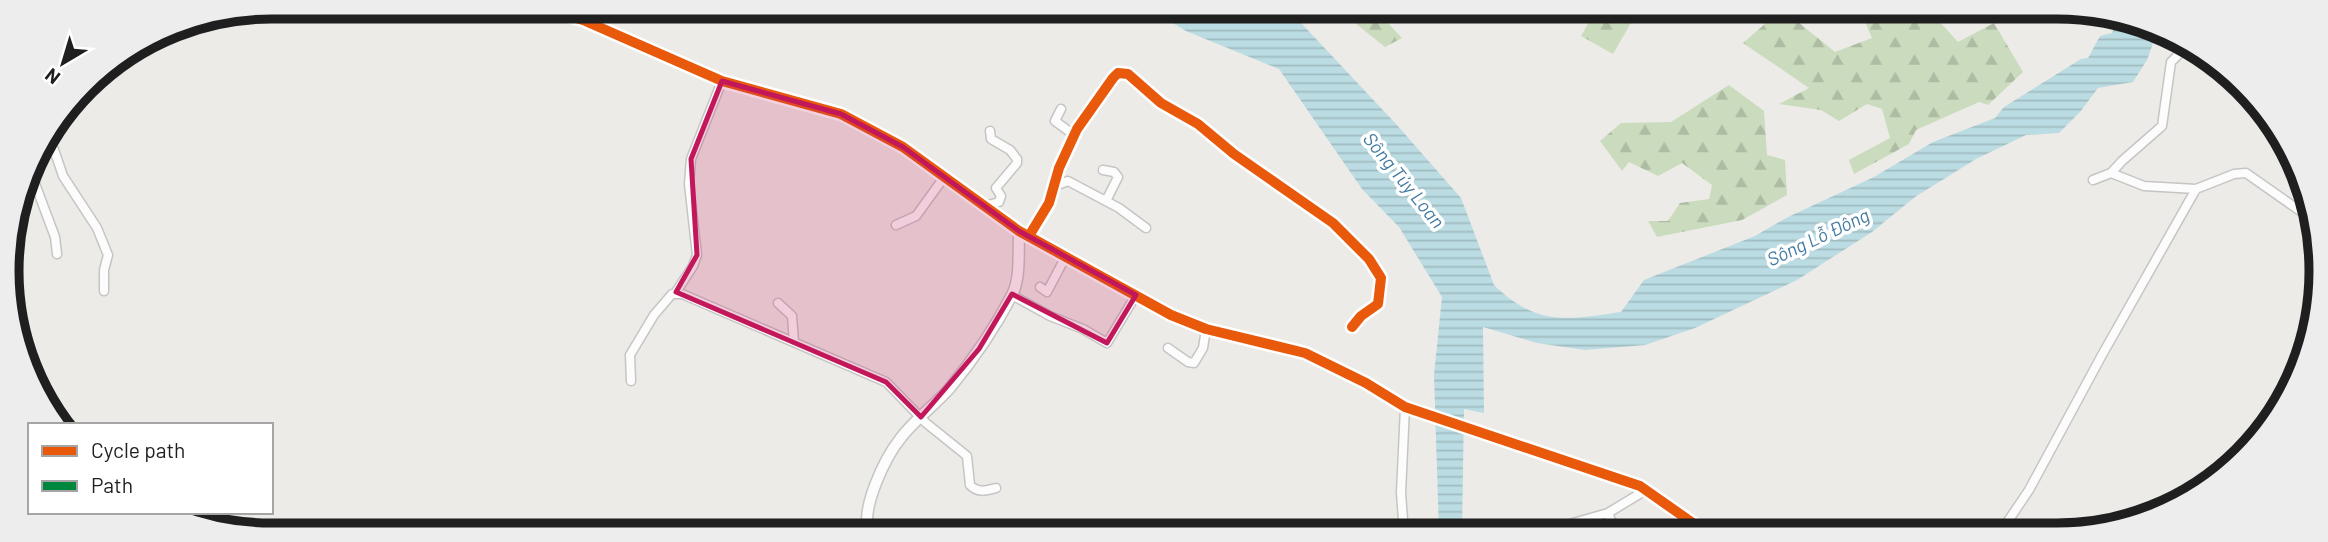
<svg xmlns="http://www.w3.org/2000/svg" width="2328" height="542" viewBox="0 0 2328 542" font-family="Barlow,sans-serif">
<defs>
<pattern id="forest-firs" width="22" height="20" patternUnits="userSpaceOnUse" patternTransform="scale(1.75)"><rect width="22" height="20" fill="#cadcbd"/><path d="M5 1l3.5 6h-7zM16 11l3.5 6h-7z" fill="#adbca2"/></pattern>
<pattern id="water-rules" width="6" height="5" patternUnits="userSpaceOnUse" patternTransform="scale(1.75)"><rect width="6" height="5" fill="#bbdce2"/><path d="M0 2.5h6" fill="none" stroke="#a0bcc1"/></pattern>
</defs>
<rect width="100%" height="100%" fill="#edebe8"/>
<path fill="url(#forest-firs)" d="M1367,8H1394L1385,20L1402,38L1385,47L1351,20Z
M1596,9H1639L1613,54L1581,36Z
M1782,9L1835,52L1872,38L1860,10L1864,9H1928L1958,42L1994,23L2023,72L1988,105L1979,102L1916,130L1909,144L1854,174L1849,160L1890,138L1882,109L1867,104L1839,121L1821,110L1779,104L1809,88L1743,43Z
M1729,85L1764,111L1767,155L1785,160L1787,195L1742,220L1657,237L1648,221H1668L1680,203L1709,199L1712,185L1682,163L1658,176L1629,162L1622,171L1600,141L1621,123L1671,122Z"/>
<path fill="url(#water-rules)" d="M1148,8H1287L1396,124L1461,198L1494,285C1536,326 1567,320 1621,312L1644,280L1755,236L1788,217L1874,177L1933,142L1995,118L2004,107L2081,59L2088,58L2100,36L2112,33L2117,18L2157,32L2147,60L2133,82L2098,88L2080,112L2059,133L2026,135L1976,159L1915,197L1872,232L1797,280L1695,328L1645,345L1585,350L1537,343L1483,327L1484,413L1464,409L1462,533H1439L1434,375L1442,297L1399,227L1362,189L1279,69L1186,31Z"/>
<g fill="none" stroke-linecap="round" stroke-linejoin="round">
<defs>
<path id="minor" d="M2232,80L2238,85
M1061,109L1055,121L1074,135
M49,135L63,176L97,228L108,255L104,270V291
M1103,170L1114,172L1118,177L1106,201
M2111,173L2144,186L2196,189L2234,174L2246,173L2313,220
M29,174L34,181L55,237L57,254
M2093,180L2111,173L2122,161L2162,126L2171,62L2179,54L2193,45
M1055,186L1068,181L1119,208L1146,228
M985,206L999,202L1001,196L996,188L1017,163V159L1010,150L991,139L990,131
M896,225L916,216L945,176
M1029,236L1049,203L1059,168L1077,129L1113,78L1118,73L1128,74L1161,103L1198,124L1234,154L1333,223L1369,259L1381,278L1378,304L1361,316L1352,327
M1040,287L1047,292L1066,256
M676,292L693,266L697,255L689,184L691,159L722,81
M1012,295L1050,316L1083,329L1107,343L1136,295
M778,303L792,316L794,342
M1168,348L1188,362L1194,363L1203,348L1206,329
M631,381L630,355L654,315L672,294H682L886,382L926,423L967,456L970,485C978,493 985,491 996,488
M1608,513L1616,533
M1404,533L1401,493L1405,407
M1547,533L1552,529L1608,513L1646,490
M2000,533L2029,490L2102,355L2196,189"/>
<path id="tertiary" d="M538,7L583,20L722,81L841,114L903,147L1019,231L1171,315L1206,329L1305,353L1366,383L1405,407L1640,486L1707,533
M869,533C860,509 885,458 900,439C914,420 934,406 949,389C973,360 995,328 1012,295C1021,278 1018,250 1019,231"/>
</defs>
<use href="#minor" stroke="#c6c5c4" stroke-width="11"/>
<use href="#tertiary" stroke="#c6c5c4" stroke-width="13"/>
<use href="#minor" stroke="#fcfcfc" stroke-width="8"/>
<use href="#tertiary" stroke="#fcfcfc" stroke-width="10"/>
<path stroke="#00873e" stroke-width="9" stroke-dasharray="18 9" stroke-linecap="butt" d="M2232,80L2238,85"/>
<defs>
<path id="cycleway" d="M538,7L583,20L722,81L841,114L903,147L1019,231L1171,315L1206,329L1305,353L1366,383L1405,407L1640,486L1707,533
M1029,236L1049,203L1059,168L1077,129L1113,78L1118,73L1128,74L1161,103L1198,124L1234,154L1333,223L1369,259L1381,278L1378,304L1361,316L1352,327"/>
</defs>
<use href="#cycleway" stroke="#fff" stroke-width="15"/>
<use href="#cycleway" stroke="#e8590c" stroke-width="10"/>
</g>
<path fill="#c2185b" fill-opacity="0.2" stroke="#c2185b" stroke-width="5" stroke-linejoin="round" d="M722,81L841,114L903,147L1019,231L1136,295L1107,343L1012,294L979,349L921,417L886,382L676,292L697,255L691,159Z"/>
<g text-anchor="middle" stroke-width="7" stroke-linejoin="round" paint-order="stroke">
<g font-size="19" font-style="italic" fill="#437aa1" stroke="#fff">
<text transform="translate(1404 180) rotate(51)" y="7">Sông Túy Loan</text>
<text transform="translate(1818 237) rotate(-25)" y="7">Sông Lỗ Đông</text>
</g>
</g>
<path d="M0 0H2328V542H0ZM271 19H2057A252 252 0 0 1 2309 271V271A252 252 0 0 1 2057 523H271A252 252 0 0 1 19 271V271A252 252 0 0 1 271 19Z" fill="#ededed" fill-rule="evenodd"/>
<path fill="none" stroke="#1f1f1f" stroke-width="9" d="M271 19H2057A252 252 0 0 1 2309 271V271A252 252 0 0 1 2057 523H271A252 252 0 0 1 19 271V271A252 252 0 0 1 271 19Z"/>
<rect x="28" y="423" width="245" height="91" fill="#ffffff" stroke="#a5a5a5" stroke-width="2"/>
<rect x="42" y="446" width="35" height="10" fill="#e8590c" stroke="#a5a5a5" stroke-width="2"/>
<text x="91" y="458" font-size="21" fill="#1f1f1f">Cycle path</text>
<rect x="42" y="481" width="35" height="10" fill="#00873e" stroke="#a5a5a5" stroke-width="2"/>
<text x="91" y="493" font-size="21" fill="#1f1f1f">Path</text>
<g transform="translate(63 63) rotate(218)" stroke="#ffffff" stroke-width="5" paint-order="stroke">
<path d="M0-5L12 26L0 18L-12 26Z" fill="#1f1f1f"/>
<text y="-10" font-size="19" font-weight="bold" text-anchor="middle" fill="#1f1f1f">N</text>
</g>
</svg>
